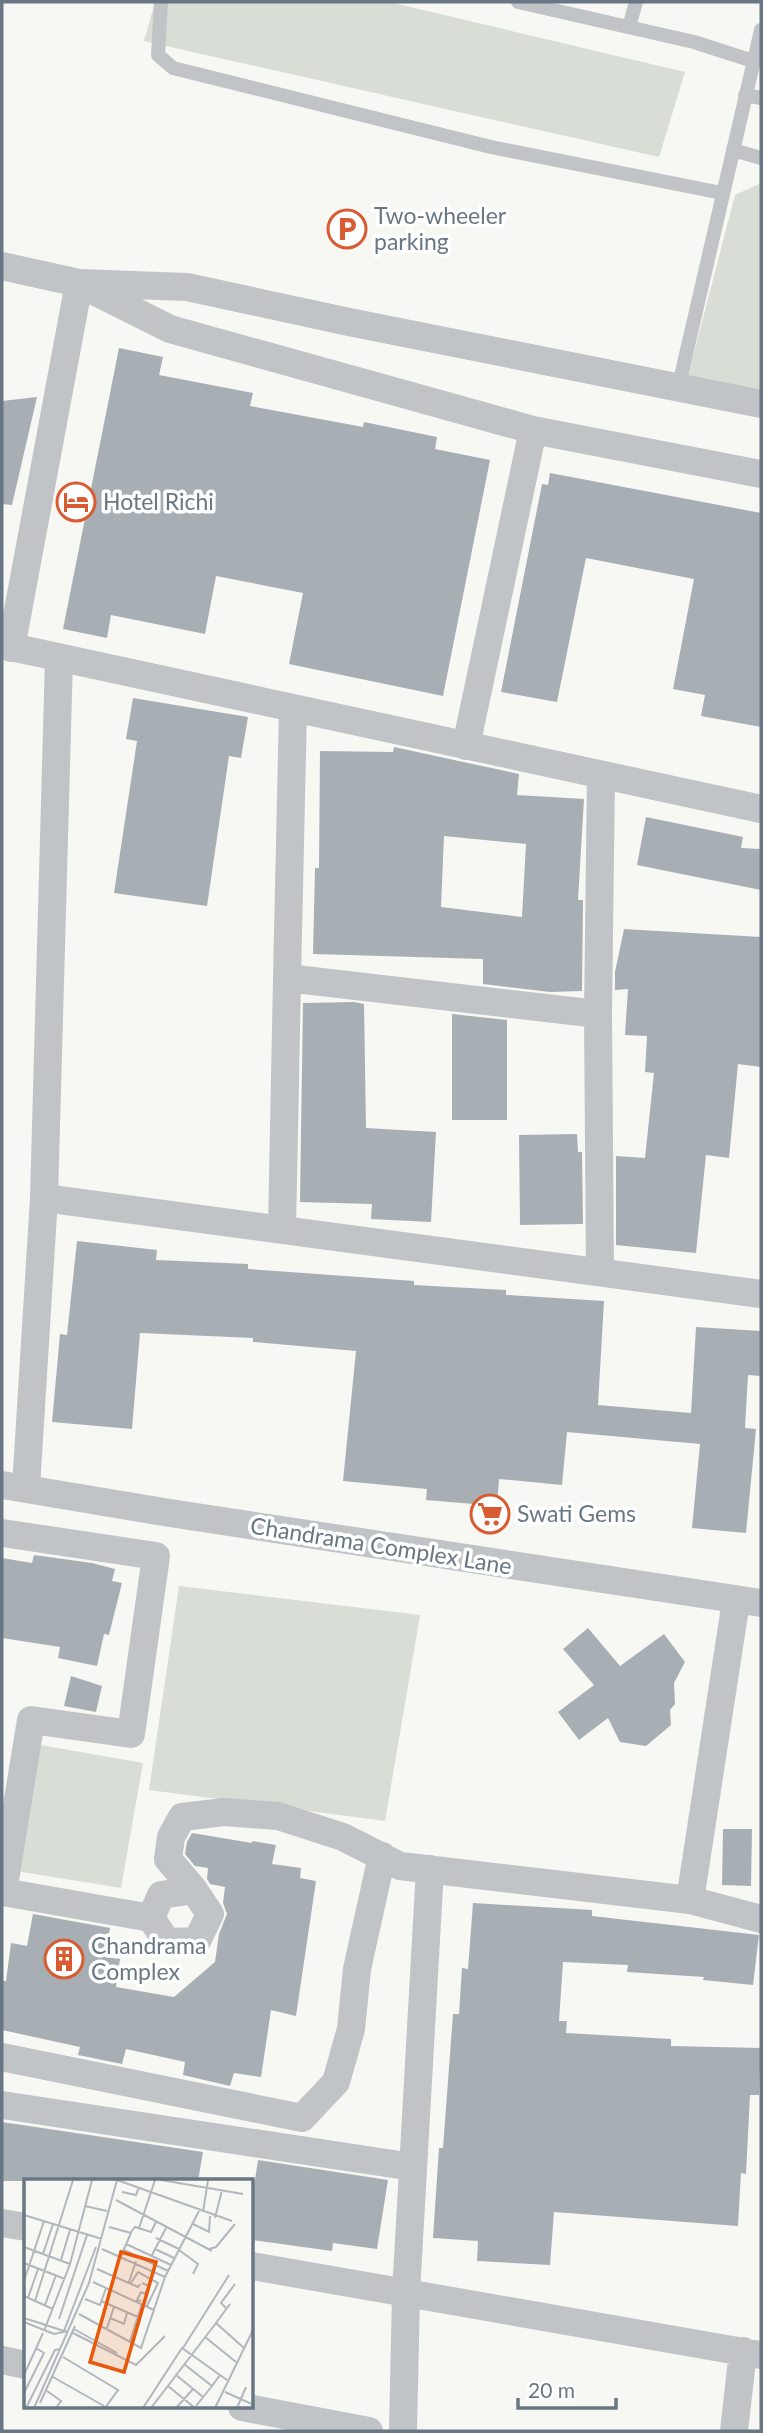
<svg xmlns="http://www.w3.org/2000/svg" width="763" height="2433" viewBox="0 0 763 2433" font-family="Lato,sans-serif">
<rect width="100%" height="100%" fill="#f7f7f4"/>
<path fill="#d8ddd5" d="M155,2H389L685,72L659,157L144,41Z
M761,183V407L685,387L735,195Z
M179,1586L420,1615L385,1821L149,1790Z
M35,1744L143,1763L121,1888L16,1871Z"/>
<path fill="#a8afb4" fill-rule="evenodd" d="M119,348L163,357L159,375L253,393L250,406L363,427L364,422L437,437L435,449L490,460L443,696L289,664L303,593L216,576L205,634L111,615L107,638L63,629Z
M37,397L12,505L2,504V401Z
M550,473L761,513V727L701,716L705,695L673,689L694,579L586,558L557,702L501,692L542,484L548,485Z
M133,698L248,717L241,758L229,756L207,906L114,893L137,741L126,739Z
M394,747L519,774L517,795L584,799L578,900H583L582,991L550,992L483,984V959L313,954L315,868H319L320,751L393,752ZM444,836L526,844L522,917L441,907Z
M646,817L743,837L741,848L761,849V890L637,865Z
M624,929L761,937V1067L738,1064L729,1158L706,1155L696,1253L616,1245V1156L645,1158L654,1073L645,1072L647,1036L625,1035L628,989L615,990V972Z
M354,1002L364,1004L366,1128L436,1132L431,1222L371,1219L372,1204L300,1202L303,1003Z
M452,1014L507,1020V1120H452Z
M577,1134L578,1152H582L583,1224L520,1225L519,1135Z
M77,1241L157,1250L156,1260L248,1264V1269L414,1281V1285L506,1290V1295L604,1301L598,1405L691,1413L696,1327L761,1331V1376L748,1375L745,1428L756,1429L746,1533L692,1528L700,1444L567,1432L562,1485L499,1479L497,1506L426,1500L427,1489L343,1481L356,1351L253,1342V1338L140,1333L132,1429L52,1422L60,1334L67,1335Z
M34,1555L92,1563L115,1569L112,1581L122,1583L109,1635L104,1634L97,1666L58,1658L60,1647L2,1638V1558L32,1563Z
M588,1628L620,1666L664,1634L685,1662L674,1683L675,1704L670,1710L671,1725L646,1746L620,1742L608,1718L579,1740L558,1712L594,1685L563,1649Z
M71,1676L102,1686L96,1712L64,1706Z
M723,1829H752L751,1886L722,1885Z
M192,1833L252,1843V1841L276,1845L272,1864L301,1868L300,1878L316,1881L296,2016L271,2010L261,2077L234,2073L230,2086L183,2075L185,2062L126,2049L122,2064L78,2055L80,2047L2,2030V1981H6L11,1943L27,1946L33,1914L110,1928L105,1957L120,1959L116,1987L174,1997L215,1962L219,1934L227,1914L223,1903L225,1887L210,1884L207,1879L208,1868L195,1866L185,1854L187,1842Z
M473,1903L592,1910V1916L759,1935L753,1985L703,1980L704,1977L627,1972L628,1965L563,1962L559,2021H567L566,2033L671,2039V2046L761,2048L759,2095H750L746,2174L741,2173L738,2226L554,2212L550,2265L477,2261L478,2241L433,2238L439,2148H443L453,2014H459L462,1968L468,1969Z
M2,2122L203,2152L198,2181H2Z
M258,2160L388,2180L377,2249L333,2243L332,2251L252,2240V2200Z"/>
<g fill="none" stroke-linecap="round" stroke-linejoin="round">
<path stroke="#c0c4c7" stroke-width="14" d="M161,2L158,55L173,68L491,147L722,193
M518,2L694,42L753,61
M629,27L636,2
M745,95L761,98
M733,150L761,158
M678,389L761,30"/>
<path stroke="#c0c4c7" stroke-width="28" d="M2,266L79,283L187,287L349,322L761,404
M88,288L170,329L533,430L761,474
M2,645L761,809
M11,648L79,283
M466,746L533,430
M287,978L293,709
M44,1198L761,1294
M282,1229L287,978L598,1014
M600,1271L598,1014L601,775
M2,1485L170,1513L761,1603
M26,1488L44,1198L59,658
M2,1533L156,1556L131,1734L31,1720L3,1892L151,1918
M194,1890L161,1895L151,1918L167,1942L197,1941L210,1914L194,1890L168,1859L171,1837L182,1817L224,1812L278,1816L343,1837L400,1866L690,1900L761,1919
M690,1900L736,1601
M2,2057L302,2118L336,2082L351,2029L357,1969L382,1856
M2,2105L413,2167
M2,2223L26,2227
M252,2266L761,2355
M2,2360L26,2365
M242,2407L369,2431
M403,2431L406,2293L430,1869
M734,2431L743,2351"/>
</g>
<defs>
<symbol id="parking-ring" viewBox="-11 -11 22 22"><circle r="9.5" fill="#fff" stroke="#d95b32" stroke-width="1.5"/><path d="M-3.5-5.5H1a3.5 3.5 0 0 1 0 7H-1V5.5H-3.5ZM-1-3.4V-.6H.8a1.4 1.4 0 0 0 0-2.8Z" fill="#d95b32"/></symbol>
<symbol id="hotel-ring" viewBox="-11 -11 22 22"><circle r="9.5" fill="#fff" stroke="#d95b32" stroke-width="1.5"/><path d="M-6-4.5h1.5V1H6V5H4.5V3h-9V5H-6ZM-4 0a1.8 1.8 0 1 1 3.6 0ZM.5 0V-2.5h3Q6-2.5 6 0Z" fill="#d95b32"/></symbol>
<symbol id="supermarket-ring" viewBox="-11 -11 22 22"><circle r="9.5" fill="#fff" stroke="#d95b32" stroke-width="1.5"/><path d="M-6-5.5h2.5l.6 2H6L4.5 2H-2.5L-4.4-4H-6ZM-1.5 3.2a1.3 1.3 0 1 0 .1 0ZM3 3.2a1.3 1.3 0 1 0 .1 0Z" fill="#d95b32"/></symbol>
<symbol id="building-ring" viewBox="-11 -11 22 22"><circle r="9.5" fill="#fff" stroke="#d95b32" stroke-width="1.5"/><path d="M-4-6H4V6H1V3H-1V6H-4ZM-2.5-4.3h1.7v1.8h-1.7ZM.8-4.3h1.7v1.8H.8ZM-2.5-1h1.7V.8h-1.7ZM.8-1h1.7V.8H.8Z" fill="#d95b32"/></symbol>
</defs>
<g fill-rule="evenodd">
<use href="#parking-ring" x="325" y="207" width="44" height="44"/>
<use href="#hotel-ring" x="54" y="480" width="44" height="44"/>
<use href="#supermarket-ring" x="468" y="1492" width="44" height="44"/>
<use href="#building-ring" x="42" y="1937" width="44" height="44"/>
</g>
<g text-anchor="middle" stroke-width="7" stroke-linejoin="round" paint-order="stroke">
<g font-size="23" fill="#687783" stroke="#fff" text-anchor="start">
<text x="374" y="224">Two-wheeler<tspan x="374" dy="26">parking</tspan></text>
<text x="103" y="510">Hotel Richi</text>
<text x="517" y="1522">Swati Gems</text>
<text x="91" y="1954">Chandrama<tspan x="91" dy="26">Complex</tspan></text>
</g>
<g font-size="23" fill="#687783" stroke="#fff">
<text transform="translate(381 1546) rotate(9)" y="8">Chandrama Complex Lane</text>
</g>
</g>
<g transform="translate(24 2179)">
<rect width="229" height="229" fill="#f7f7f4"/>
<path fill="none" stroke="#b1b8bd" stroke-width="2" d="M93,1L208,42M137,1L219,15M98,13L112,16L115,8M92,21L188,72M61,27L83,32M179,33L184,1M0,36L78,60M191,39L198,11M169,45L185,53L186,37M85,48L107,54L97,77M115,49L131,1M107,53L111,48L127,53L132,43M132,59L155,70M102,65L147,86M0,68L46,85M78,70L141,98M131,70L150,79M185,70L192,68L211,45M100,71L144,92M155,71L174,85L169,95M19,75L29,45M128,76L142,49M37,81L46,51M0,84L41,100M73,90L114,108L116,105M0,102L20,42M69,103L130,131M105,103L112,82M107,104L114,93L134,104L123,127M0,117L29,130M4,119L14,90M61,120L76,126L82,109M11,122L49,1M77,122L114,138M117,122L113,121L117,113L121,115L125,107L118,104M206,125L192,144L220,169M21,126L32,96M203,130L197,124L211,105M55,135L117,169L141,98L175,32M0,139L40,152L72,68M86,139L100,145L103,134M35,140L63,56M0,143L30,155L44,152M83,149L90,128M50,150L93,174M20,152L46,85L68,1M49,154L112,186L141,157M181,158L212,183M106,162L118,125M159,169L205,96M39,178L94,211L81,229M160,185L188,207L196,196M0,196L19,154M152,196L179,218M29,198L80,227M144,207L171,229M23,212L37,222L32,229M201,213L230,226M0,214L20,174L12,169M16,224L51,147M172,227L188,207M153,228L169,210M2,229L31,171L36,170M10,229L65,104L93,1M119,229L158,169L203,201M127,229L192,144M191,229L230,149M213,229L222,208"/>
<path fill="#e8590c" fill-opacity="0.15" stroke="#e8590c" stroke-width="3.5" d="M97,73L132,83L100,193L66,183Z"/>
<rect width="229" height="229" fill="none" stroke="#687783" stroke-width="3.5"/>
</g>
<rect width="763" height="2433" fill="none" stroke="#687783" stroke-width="7"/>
<path d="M518 2398v10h98v-10" fill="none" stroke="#687783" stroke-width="3.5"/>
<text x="528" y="2398" font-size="21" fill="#687783" stroke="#ffffff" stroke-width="5" paint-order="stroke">20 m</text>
</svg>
